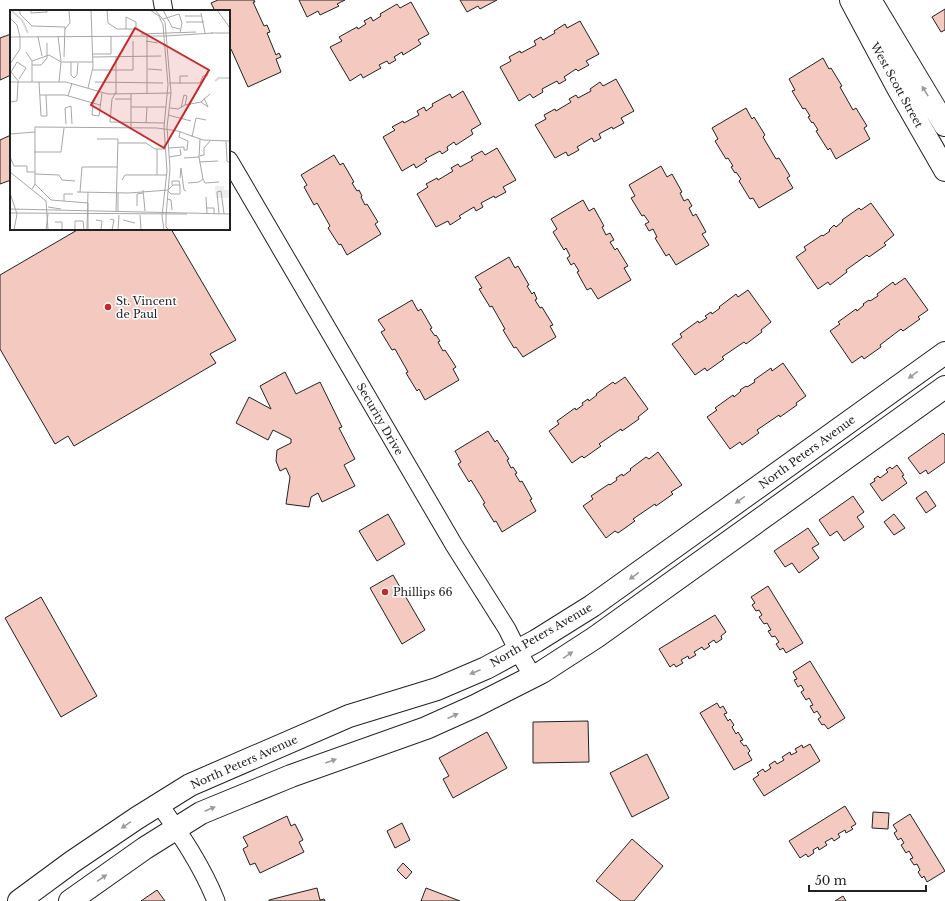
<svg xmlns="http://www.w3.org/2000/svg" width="945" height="901" viewBox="0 0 945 901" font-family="'Libre Baskerville',serif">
<rect width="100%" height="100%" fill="#fff"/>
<path fill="#f3c9c0" stroke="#222" d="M218,0H254L255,2H253L264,26L267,25L270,32L267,33L276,55L279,53L281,57L276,59L281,72L248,87L231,49L229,50V11H215L211,3Z
M299,0H345L337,4L339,6L320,15L318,11L307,17Z
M460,0H497L480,9L478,6L467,12Z
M411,2L429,34L418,40L421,44L403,55L402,52L394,57L396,60L389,64L387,61L379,65L381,68L363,78L361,74L350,81L330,47L342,41L339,37L357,27L358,29L366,24L364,21L371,17L373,21L381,16L380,14L397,4L400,8Z
M945,9V30L941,32L932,17Z
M580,21L599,54L586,61L589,65L578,71L576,69L564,77L566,80L559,84L557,81L542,89L543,92L533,98L530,94L519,101L500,67L511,61L509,57L520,51L521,53L536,45L534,41L541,37L543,40L555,33L554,31L565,24L567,28Z
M11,34V75L0,80V38Z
M823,58L829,69L831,68L842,86L840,87L853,110L856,108L867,126L864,128L870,139L836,159L830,148L828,150L816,131L818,130L813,122L812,123L808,117L810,116L805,108L803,109L792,91L795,90L789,79Z
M616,79L634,111L621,118L624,123L613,129L612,127L599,134L601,138L594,142L592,138L577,147L579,150L568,156L566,152L555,158L535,125L546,119L544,115L555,109L556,111L571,102L569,99L576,95L578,98L591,91L590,89L600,82L603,86Z
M463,91L481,124L471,130L473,134L456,145L454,142L447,147L448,150L442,154L440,151L425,159L427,161L416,168L414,164L402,171L383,137L395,130L392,127L403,121L404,123L419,115L417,111L424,107L426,111L433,106L432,104L450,94L452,98Z
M746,108L752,119L754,117L765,135L763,137L776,159L779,158L790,176L787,178L793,188L759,208L753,198L750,199L739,181L741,179L736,172L735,173L731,167L733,166L728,158L726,159L715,141L718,139L712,128Z
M11,135V180L0,184V140Z
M497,148L516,180L503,187L506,192L495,198L494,196L481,203L483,207L476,211L474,207L459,216L461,218L450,225L448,221L436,227L417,194L428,187L426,184L437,178L438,180L453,171L451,168L458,164L460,167L473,160L471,157L482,151L485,155Z
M334,155L340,165L343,163L354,182L352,183L357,191L359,190L362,196L361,197L365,205L367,204L378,222L375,224L381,234L347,255L341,244L339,245L328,228L330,226L317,203L314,205L304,187L307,185L301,175Z
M661,166L667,177L672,174L682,192L680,193L684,201L688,199L692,206L689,208L693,216L696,214L706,232L702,234L709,245L676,265L669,254L666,256L655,238L657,237L653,229L649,231L645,224L649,222L644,215L642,216L631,198L635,196L629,185Z
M583,200L589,211L594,208L604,226L602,227L606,235L610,233L614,240L610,242L615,250L617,248L628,266L624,268L631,280L598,299L591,288L587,290L577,272L579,271L574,263L571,265L567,258L570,256L566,248L564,250L553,232L557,229L551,219Z
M871,203L894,235L884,243L886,245L869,257L867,255L846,270L847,272L830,285L828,282L818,289L796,257L806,250L804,247L822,235L823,236L830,231L829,230L834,225L836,227L843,221L842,220L859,208L861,210Z
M79,229H171L236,340L210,354L216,363L74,446L68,436L55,444L0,349V275Z
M509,257L515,268L518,266L529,285L527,286L532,294L534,292L537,299L535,300L540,308L542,307L553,325L550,326L556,337L523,357L516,347L514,348L503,330L505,329L492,306L490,307L479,289L482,288L475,277Z
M905,278L928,310L918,317L920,319L903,331L901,329L880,345L881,347L864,359L862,356L852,363L830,331L840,324L838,322L856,309L857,311L864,305L863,304L869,300L870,301L878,296L877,294L893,282L895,285Z
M748,290L771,322L761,330L762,332L746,344L744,342L722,357L724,359L707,371L705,368L695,375L672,344L682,337L680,334L698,321L699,323L707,318L705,316L711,312L712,314L720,308L719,307L736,294L738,297Z
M412,300L418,311L421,309L432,328L430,329L435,336L436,335L440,341L438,342L443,351L445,350L456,367L453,369L459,380L425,400L419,389L417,391L406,373L408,372L395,349L392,350L381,332L385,330L378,320Z
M783,363L806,396L796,403L797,405L780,417L779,415L757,430L759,433L742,445L740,442L730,449L707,417L717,410L715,408L733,395L734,397L741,391L740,390L746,386L747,387L755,382L754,380L771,368L772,371Z
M285,372L296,394L320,382L342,427L339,428L355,459L344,465L355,486L322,502L318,493L311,497L309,507L286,504L290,477L286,468L280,471L276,461L277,450L291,443V439L273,430L268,440L236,423L249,397L271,409L260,386Z
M625,377L648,409L638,417L639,419L622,431L621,429L599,444L601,446L584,458L582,456L572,463L549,431L559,424L557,421L575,408L576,410L583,405L582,403L588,399L589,401L597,395L596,394L613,382L615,384Z
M488,431L495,442L497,440L509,459L507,460L511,468L513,467L517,473L515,474L520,482L522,481L532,499L530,500L536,511L502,532L496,521L494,522L483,504L485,503L471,480L469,482L458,464L461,462L455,451Z
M943,433L945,435V462L928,474L926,470L920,474L908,458Z
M658,452L682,485L671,492L673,494L656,506L655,504L633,519L635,521L618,533L615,531L606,538L583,506L593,499L591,496L609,484L610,485L617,480L616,478L622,474L623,476L631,470L630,469L646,457L649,459Z
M897,465L904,475L902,476L907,483L882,501L870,484L875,481L874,479L878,476L880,478L888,472L886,470L890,467L892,469Z
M926,491L936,506L926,513L916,498Z
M853,496L864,512L857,517L864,527L844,541L837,531L830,536L819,520Z
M388,514L405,544L377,561L359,531Z
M894,514L905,528L894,535L884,522Z
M808,528L819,544L812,548L819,558L799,573L792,563L785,567L774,551Z
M393,575L425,630L402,644L370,588Z
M768,586L803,643L786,653L783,648L780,650L776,644L779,642L775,636L772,637L768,631L771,630L767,623L764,624L759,617L762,615L759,610L756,611L752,605L755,603L751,597Z
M41,597L97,696L61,717L5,618Z
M715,615L726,632L721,636L722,639L716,643L714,640L708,644L710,646L704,650L702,647L694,652L696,655L689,659L688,656L681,660L683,663L676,667L674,664L670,667L659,649Z
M810,661L845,718L828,729L824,724L822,725L818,719L821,717L817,711L814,713L810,706L813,705L809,698L806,700L801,692L804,690L801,685L798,687L794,680L797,679L793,672Z
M717,703L720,708L723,706L727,713L724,714L728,721L730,719L734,725L732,727L736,734L738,732L743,740L740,741L744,746L746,745L750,751L748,753L752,760L734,770L700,713Z
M588,721L589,762L533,763V722Z
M487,732L507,768L453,798L443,779L449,776L439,758Z
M810,744L820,761L764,796L753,779L759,775L757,773L763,769L765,772L771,768L769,765L775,761L777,764L784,760L782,757L790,752L791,755L797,752L795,749L802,745L803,748Z
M647,754L669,798L632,817L610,773Z
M845,806L856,824L851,827L853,829L846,833L845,830L838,834L840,837L834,841L832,838L825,842L827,845L819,850L818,847L813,850L814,853L808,857L806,854L800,858L789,841Z
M873,812L889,813L888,829L872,828Z
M910,814L945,871L927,882L924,876L922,878L918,872L920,870L917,864L914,865L910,859L913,858L909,851L906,853L901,845L904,843L901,838L898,840L894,833L897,831L893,825Z
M287,816L291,826L295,824L303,840L299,842L304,852L260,873L255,863L250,865L243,849L248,846L243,837Z
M402,823L410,840L395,848L387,831Z
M632,839L663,866L634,901H621L596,881Z
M403,863L412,872L406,879L397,870Z
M317,888L320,900L324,899L325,901H269V900Z
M426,888L460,901H421Z
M157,890L165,901H141Z
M843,896L846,901H835Z"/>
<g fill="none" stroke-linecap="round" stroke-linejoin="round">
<defs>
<path id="minor" d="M162,0L164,11
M229,160L454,545L507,629L518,651L533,677
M159,804C181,835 202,866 216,901"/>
<path id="major" d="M851,0L898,88L945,170
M870,0L945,125
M19,901L72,862L137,818L190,785L349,716L437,689L486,668L536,641L592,606L945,353
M70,901L145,848L201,813L291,776L426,728L475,706L542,672L596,637L945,387"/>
</defs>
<use href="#minor" stroke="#222" stroke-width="19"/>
<use href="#major" stroke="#222" stroke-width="24"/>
<use href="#minor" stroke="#fff" stroke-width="17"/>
<use href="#major" stroke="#fff" stroke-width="22"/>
</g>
<defs><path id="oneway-solid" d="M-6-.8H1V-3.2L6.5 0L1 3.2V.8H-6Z"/></defs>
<g fill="#9c9c9c">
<use href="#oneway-solid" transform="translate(925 91) rotate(-121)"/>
<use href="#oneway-solid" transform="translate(913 375) rotate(144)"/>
<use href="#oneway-solid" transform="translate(740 500) rotate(144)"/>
<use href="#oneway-solid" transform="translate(634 576) rotate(144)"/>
<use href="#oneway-solid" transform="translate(568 655) rotate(-34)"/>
<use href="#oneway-solid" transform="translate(475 672) rotate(157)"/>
<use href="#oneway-solid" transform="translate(453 716) rotate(-24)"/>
<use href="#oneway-solid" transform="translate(331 761) rotate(-20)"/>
<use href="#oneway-solid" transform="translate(210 809) rotate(-23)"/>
<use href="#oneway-solid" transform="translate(126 825) rotate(146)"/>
<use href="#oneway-solid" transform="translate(102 878) rotate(-35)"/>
</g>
<g fill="#c62828" stroke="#fff" stroke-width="1.5">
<circle cx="108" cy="307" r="4"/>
<circle cx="385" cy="592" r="4"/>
</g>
<g text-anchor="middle" stroke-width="3" stroke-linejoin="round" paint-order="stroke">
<g font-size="11" fill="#222" stroke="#fff">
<text transform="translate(897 85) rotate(61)" y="4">West Scott Street</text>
<text transform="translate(380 419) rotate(60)" y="4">Security Drive</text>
<text transform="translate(807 452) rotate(-36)" y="4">North Peters Avenue</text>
<text transform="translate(541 635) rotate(-30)" y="4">North Peters Avenue</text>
<text transform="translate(244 762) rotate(-24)" y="4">North Peters Avenue</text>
</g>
<g font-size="11" fill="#222" stroke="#fff" text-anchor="start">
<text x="116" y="305">St. Vincent<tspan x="116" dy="13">de Paul</tspan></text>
<text x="393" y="596">Phillips 66</text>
</g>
</g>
<g transform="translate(10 10)">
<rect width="220" height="220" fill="#fff"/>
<path d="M205,176H214V180H220V188H206Z" fill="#eee"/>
<path fill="none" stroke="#d9d9d9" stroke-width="2" d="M1,0L12,10L18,23M205,71L209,68H220"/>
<path fill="none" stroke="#a7a7a7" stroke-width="1" d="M10,0V4L22,16L55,17L54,47M21,0V3L37,2V0M97,0L98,13L107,19H116M140,0L149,6L153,15L158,75L154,117L157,161L152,206M145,0L155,12L161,83L157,117L160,158L156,206M153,0L162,17L170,19M207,0L220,18M191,3L195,23M175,6H192M116,7L126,12V19H116ZM0,8L7,15L10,27V39L0,54M153,9L169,4L172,13L170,23M176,12H194M55,19L60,13L59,0M201,23H220M131,24L186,22M48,26L51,51M0,27L156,26L203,23M28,27L32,46M136,31L148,33M16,42L22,51L39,45L51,52M83,44H101V26M83,47L151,46M22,51V72M61,52V65L64,68L67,65L68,53M22,55H31L37,48V33M138,59L152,60M83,60H123V31M9,69L16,58L7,52L1,62L9,72M0,72H56L98,84L161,83M29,72L31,106H37L36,85M49,72L51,52H83M85,72L153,73M159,73H190L193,66L198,65M170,74V66H178M78,78L83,57L81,0M106,82L102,89L100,112L154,113M106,84V47M121,84V118M137,84V26M30,85H55L90,95M58,86L62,73M105,89H121M0,92L7,91L8,72M0,92V72M191,92L198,97L194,88M83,93L82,105L89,106L92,83M121,97H156M160,98L168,99L175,95M171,98L174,85L177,86L175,95L191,92L200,84M158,105L181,111M136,113L137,97M56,114L55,98L61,96L62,114M0,124L25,122M182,127L186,108L196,110M87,129H108L106,201M216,131L217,151L220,153M108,133H136L145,139H155M159,138L174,137V140H177L178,131L169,127L170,122M24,142H51L54,118M189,146L194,145V138L200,131M0,147L4,156H17V162H25M159,147L171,145L170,139M174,148L189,147M189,152L208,151M0,162L36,191L38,220M25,164L49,165L52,170L65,171M147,165V139M170,168L171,158L174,180L176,181M193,169L195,173L209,172M112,170L115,165H157M178,173L189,172L193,169L189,147L190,129M25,174L41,190L78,193M162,175V171H169L170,175M22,179L25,174V117L147,118L168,121L193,130L220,131M133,180L135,201M67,182L119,183L158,180L163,175H170V184H161L158,181M70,182L72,157H108M0,183L7,204L4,220M108,183V201M196,187L197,204M157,189L161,190L162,200M54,191V184H63M78,193V220M127,196V184L133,183M38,197L51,199M197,198H204V204M0,199L220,204M0,203L177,204M209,204L207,182L211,181L214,204M130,205L131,220M152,206L154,220M156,206V217L159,220M100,209L104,210L102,220M86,210L92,211L91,220M113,210L125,213M45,212H52V220M36,220L38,204M65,220V211H73L74,220M77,220L78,182M108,220L109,205"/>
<path fill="#c62828" fill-opacity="0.15" stroke="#c62828" stroke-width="2" d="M125,18L199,60L154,138L81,95Z"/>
<rect width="220" height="220" fill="none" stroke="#222" stroke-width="2"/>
</g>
<path d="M809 885v6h117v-6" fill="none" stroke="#222222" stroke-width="2"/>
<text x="815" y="885" font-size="12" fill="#222222" stroke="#ffffff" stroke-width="3" paint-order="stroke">50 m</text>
</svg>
